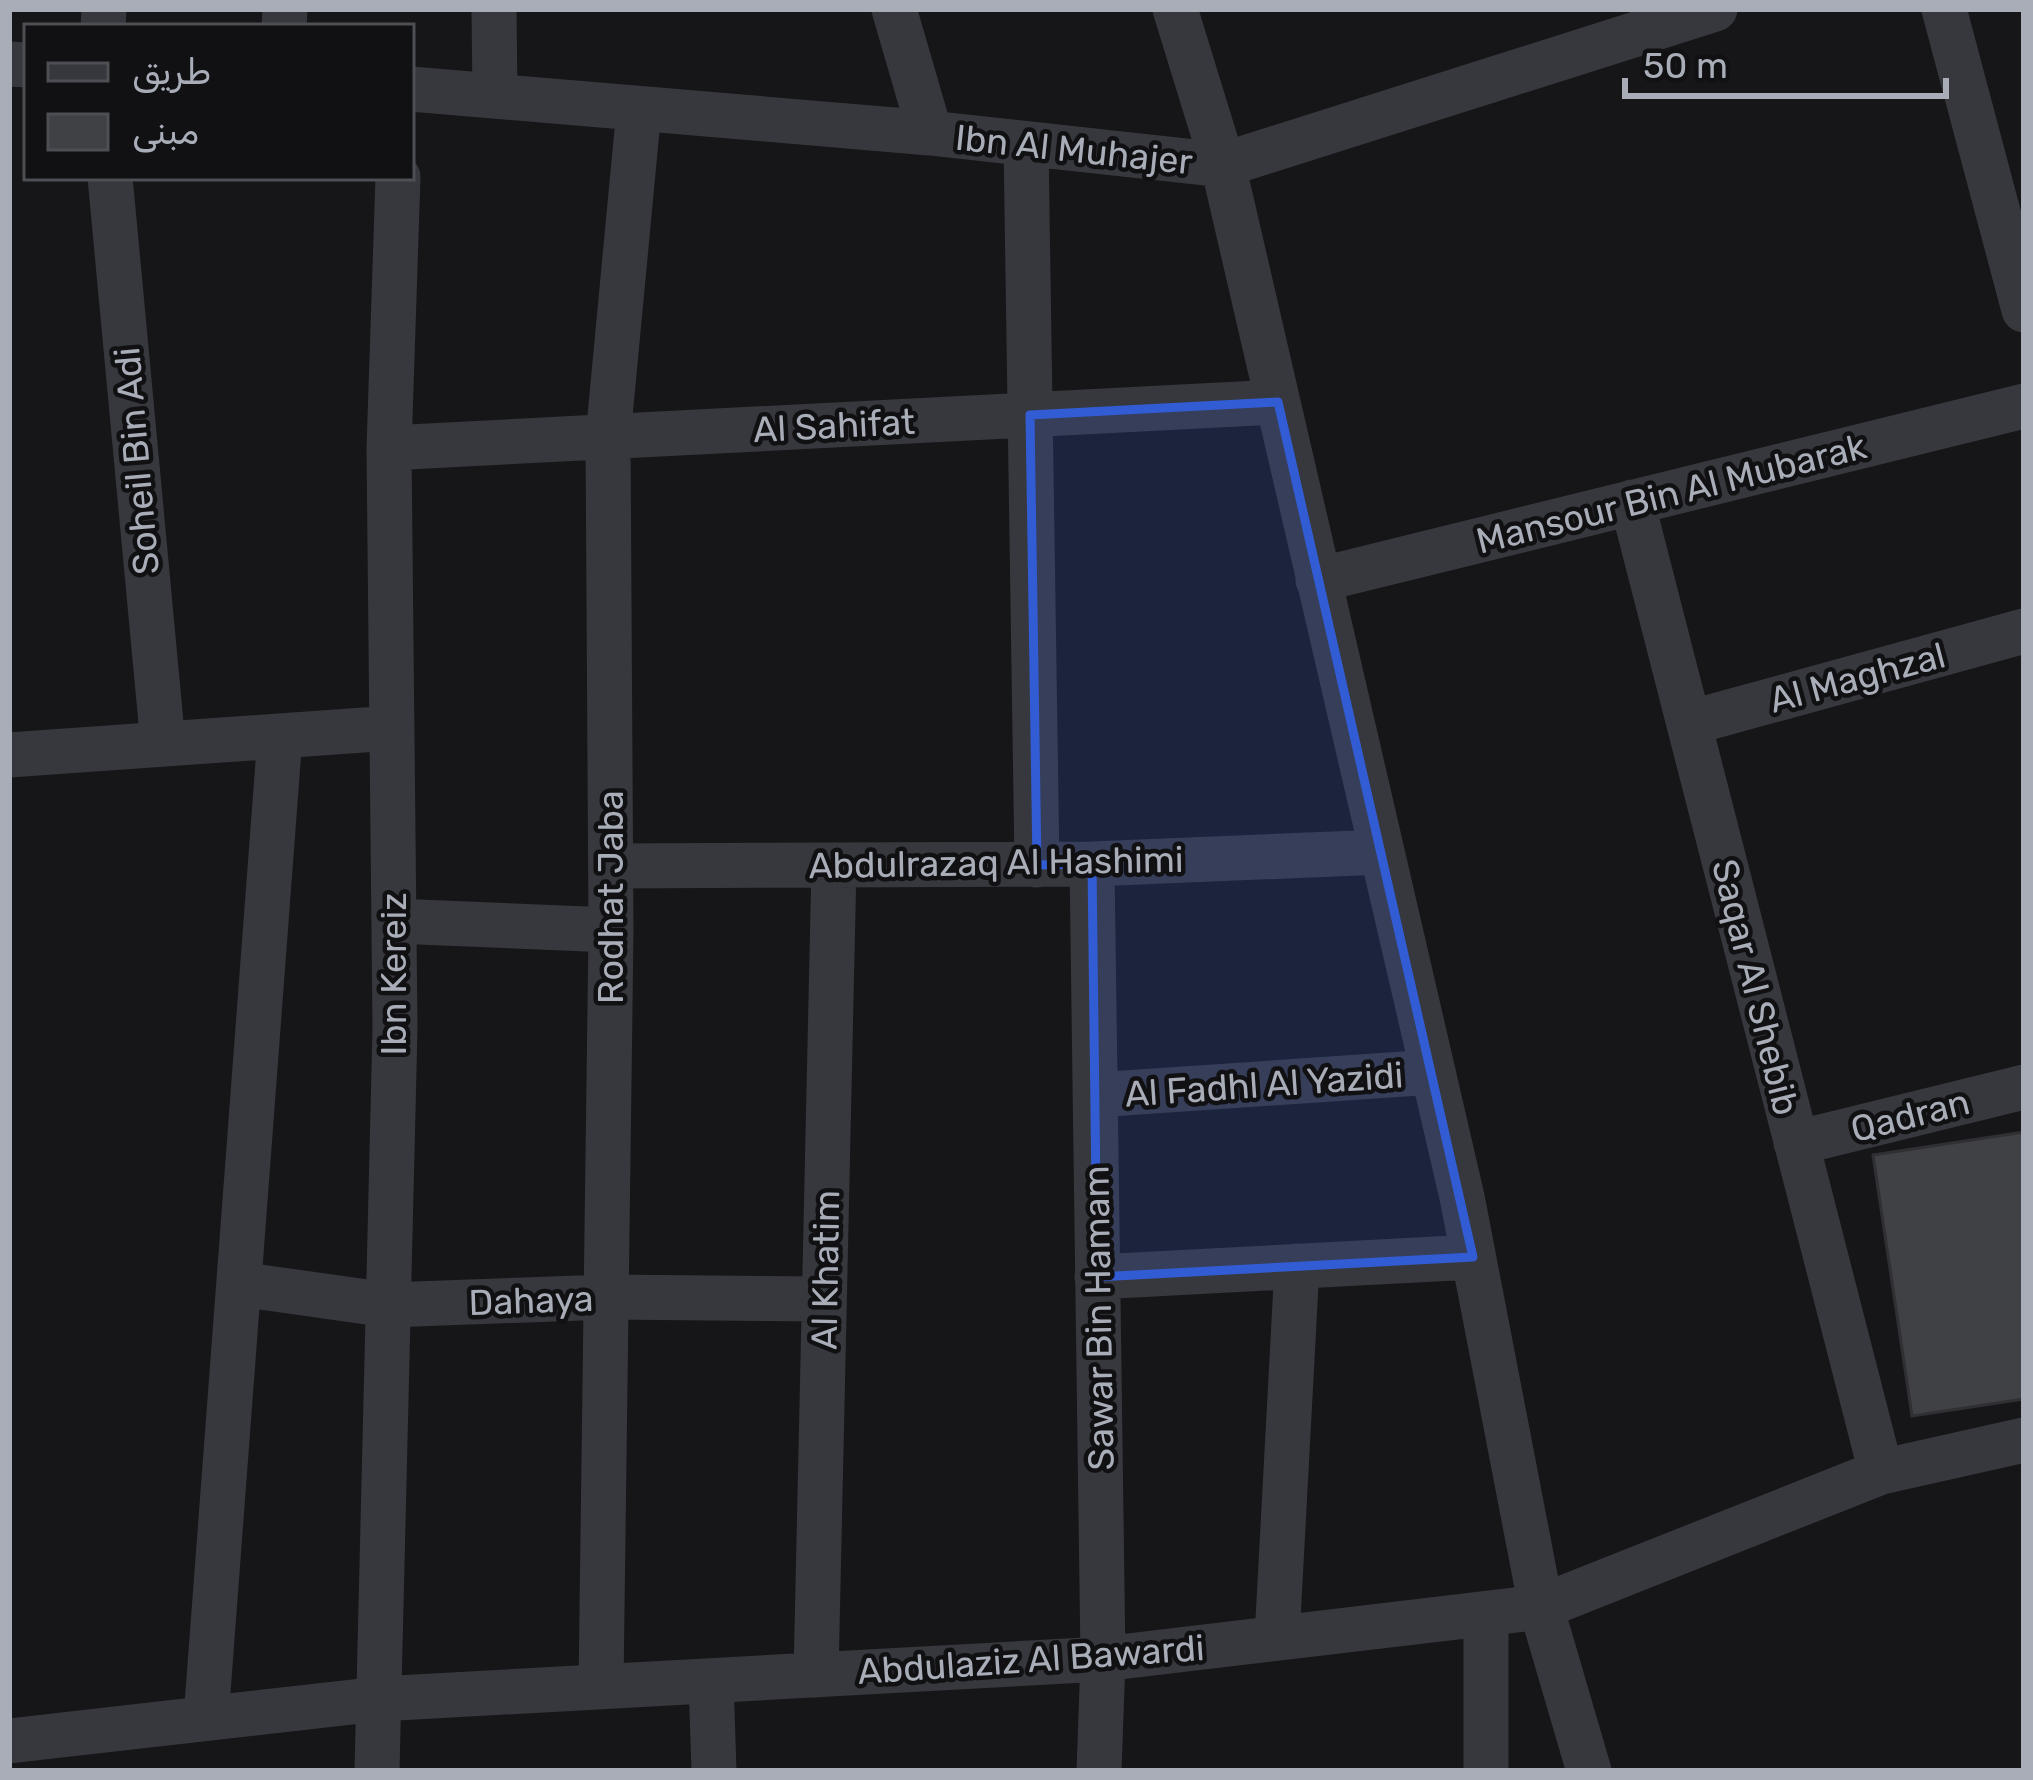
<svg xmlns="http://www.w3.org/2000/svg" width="2033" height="1780" viewBox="0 0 2033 1780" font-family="Rubik,Vazirmatn,sans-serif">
<rect width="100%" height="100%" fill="#161618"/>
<path fill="#404145" stroke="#303034" stroke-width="3" d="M2024,1132V1399L1912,1416L1873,1155Z"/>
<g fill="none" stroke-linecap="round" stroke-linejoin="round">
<path stroke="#37383d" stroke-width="45" d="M494,9L495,96
M894,9L930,133
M1175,9L1223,165L1462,1197L1541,1607L1589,1771
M1944,9L2024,310
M103,27L104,9
M284,27L285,9
M9,64L27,65
M411,89L930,133L1223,165L1715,9
M1026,144L1037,865
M110,177L163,744
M389,448L1278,402
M1632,502L1881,1472
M1318,580L2024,406
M1689,723L2024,631
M9,755L392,728
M1092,864L1103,1659L1099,1771
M611,866L1092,864L1382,852
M394,921L611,930
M1095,1095L1433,1072
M1796,1143L2024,1087
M1097,1277L1473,1257
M239,1284L388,1305L607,1297L824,1299
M1486,1614V1771
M1277,1638L1297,1266
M816,1675L834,865
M711,1681L714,1771
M601,1686L611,930L608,437L639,109
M206,1718L280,736
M9,1741L379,1699L1103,1659L1541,1607L1881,1472L2024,1440
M377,1771L395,1028L389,448L398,177"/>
</g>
<path fill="#325cd3" fill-opacity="0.2" stroke="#325cd3" stroke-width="9" stroke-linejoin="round" d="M1278,402L1473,1257L1097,1277L1092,864L1037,865L1030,415Z"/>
<g text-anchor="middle" stroke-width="9" stroke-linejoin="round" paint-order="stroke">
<g font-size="36" fill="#a8adb8" stroke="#111113">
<text transform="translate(1074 149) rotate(6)" y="13">Ibn Al Muhajer</text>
<text transform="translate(834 425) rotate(-3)" y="13">Al Sahifat</text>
<text transform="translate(136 461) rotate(-95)" y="13">Soheil Bin Adi</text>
<text transform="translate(1671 493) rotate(-14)" y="13">Mansour Bin Al Mubarak</text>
<text transform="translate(1857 677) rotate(-15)" y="13">Al Maghzal</text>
<text transform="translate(996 862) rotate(-1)" y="13">Abdulrazaq Al Hashimi</text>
<text transform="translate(610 897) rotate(-90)" y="13">Rodhat Jaba</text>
<text transform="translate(393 974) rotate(-90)" y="13">Ibn Kereiz</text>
<text transform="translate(1756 987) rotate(76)" y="13">Saqar Al Shebib</text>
<text transform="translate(1264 1084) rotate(-4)" y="13">Al Fadhl Al Yazidi</text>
<text transform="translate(1910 1115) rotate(-14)" y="13">Qadran</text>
<text transform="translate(825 1270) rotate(-89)" y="13">Al Khatim</text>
<text transform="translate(531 1300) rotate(-2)" y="13">Dahaya</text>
<text transform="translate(1098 1318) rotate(-91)" y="13">Sawar Bin Hamam</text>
<text transform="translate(1031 1659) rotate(-4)" y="13">Abdulaziz Al Bawardi</text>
</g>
</g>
<rect width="2033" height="1780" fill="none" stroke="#a8adb8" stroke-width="24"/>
<rect x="24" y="24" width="390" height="156" fill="#111113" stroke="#4d4f55" stroke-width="3"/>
<rect x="48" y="63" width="60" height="18" fill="#37383d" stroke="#4d4f55" stroke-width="3"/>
<text x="132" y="84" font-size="36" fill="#a8adb8">طريق</text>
<rect x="48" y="114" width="60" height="36" fill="#404145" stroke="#4d4f55" stroke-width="3"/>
<text x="132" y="144" font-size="36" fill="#a8adb8">مبنى</text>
<path d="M1625 78v18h321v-18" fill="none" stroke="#a8adb8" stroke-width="6"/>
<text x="1643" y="78" font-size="36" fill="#a8adb8" stroke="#111113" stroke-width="9" paint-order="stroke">50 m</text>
</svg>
